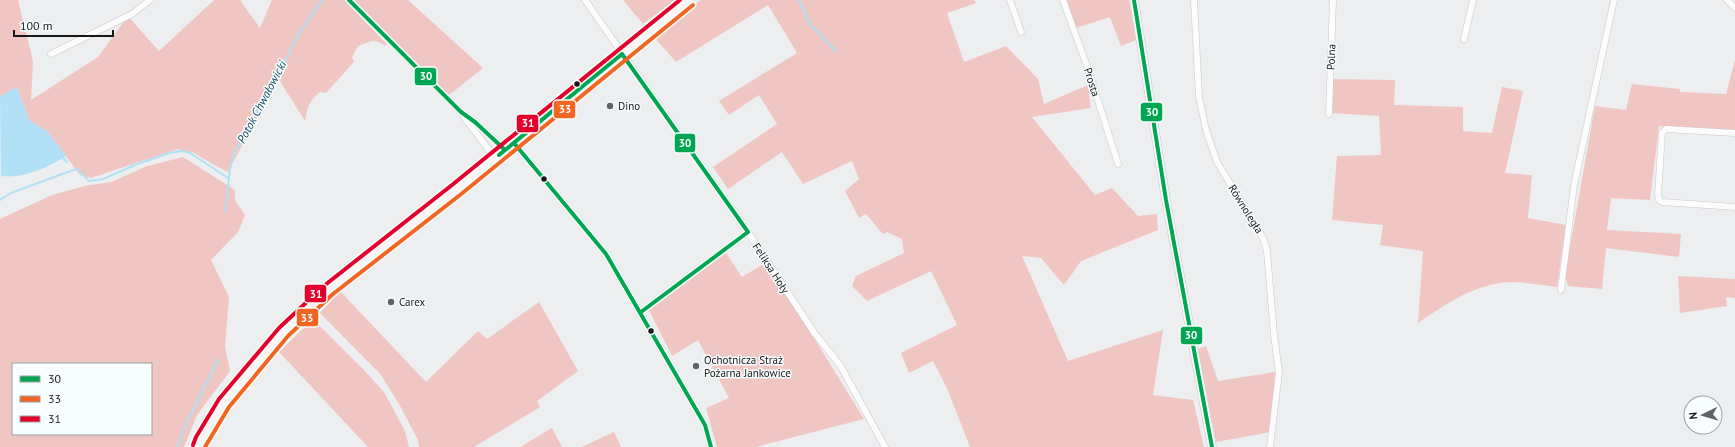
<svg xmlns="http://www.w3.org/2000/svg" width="1735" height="447" viewBox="0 0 1735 447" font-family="'PT Sans',sans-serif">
<rect width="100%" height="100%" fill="#eceef0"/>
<path fill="#f0c6c3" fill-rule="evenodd" d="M0,0H18L33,61L31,100L98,57L128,16L159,51L214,0H240L260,28L272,0H344L387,44L385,46C375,37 369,42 358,46L352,57L354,62L326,93L320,92C310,99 307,108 305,121L278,78L228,172L214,165L194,153L178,149L91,178L80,175L48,132L29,120L17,87L0,98Z
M354,0H408L483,68L449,95Z
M623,0H675L643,24Z
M701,0H974L976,3L947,13L964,62L1006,46L1038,79L1044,104L1088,85L1091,108L1032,117L1095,195L1112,188L1138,216L1157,214L1158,230L1081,261L1064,285L1041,258L1022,256L1068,361L1163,330L1153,395L1193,400L1204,447H970L947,388L933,361L909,373L901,353L957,325L931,271L867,301L852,286L856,276L904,253L902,239L887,232L883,234L866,214L859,218L845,191L859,179L852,161L803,184L782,152L728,189L713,167L777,124L759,95L729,115L719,101L797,53L768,5L676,62L654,37Z
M1067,0H1129L1136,40L1121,46L1110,17L1076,28Z
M1735,60V131L1659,126L1650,200L1611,198L1607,230L1681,234L1679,257L1606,248L1602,289L1568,286L1565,275L1595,106L1626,110L1632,84L1680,89V92L1726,94Z
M1332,79L1395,80L1394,105L1463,107V131L1492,133L1502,87L1523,91L1505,173L1532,175L1528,218L1566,225L1557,287C1542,285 1526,282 1511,282C1476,283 1446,304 1418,323L1423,251L1380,245L1383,225L1332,220L1337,156L1381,155L1379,116L1331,113Z
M183,157L235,190V200L245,215L238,232L211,260L229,297L225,347L230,371L197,415L184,447H0V219L52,195L85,186L111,182L147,166ZM13,364H151V434H13Z
M724,250L742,277L767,262L864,419L755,447H717L706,408L729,398L698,340L672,356L649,310Z
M1678,276L1735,279V298L1726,297L1727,306L1680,313Z
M340,291L426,382L478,331L487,339L539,302L578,371L537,401L540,407L474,447H419L418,440L399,404L381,375L320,313Z
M309,323L321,327L362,368L384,392L405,431L409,447H368L279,352Z
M1206,346L1218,381L1275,372L1271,432L1216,442L1198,349Z
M552,428L562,447H520Z
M614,432L621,447H582Z"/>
<path fill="#b2e1f5" d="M17,87L29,120L48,132L66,156C47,168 23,179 1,176L0,98L3,94Z"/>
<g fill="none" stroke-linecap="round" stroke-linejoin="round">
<path stroke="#b2e1f5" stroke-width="2" d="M799,0L810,24L837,52
M63,158L67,162
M0,200L11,193L73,170L77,169L89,181L103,179L135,165L169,153L182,151L190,153L228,178
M225,212C230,193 226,173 234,154L282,68L298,35L322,0
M177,447L182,433L218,359"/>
<defs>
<path id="street" d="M349,0L461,112L475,122L505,150
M585,0L748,232L815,334L840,365L885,447
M1010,0L1021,32
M1063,0L1087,66L1118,164
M1194,0L1199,97L1206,130L1217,162L1263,238L1267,251L1274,335L1279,372L1270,447
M1727,0L1735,8
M1464,39L1473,0
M51,54L132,14L150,0
M1329,114L1333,0
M464,117L495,158
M1735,133L1666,129L1662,133L1658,195L1659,200L1662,202L1735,207
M514,143L606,254L705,425L711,447
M1561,290L1574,185L1614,0
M641,312L748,232"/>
<path id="secondary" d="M1134,0L1166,200L1212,447
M199,447L201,440L224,403L284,332L329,289L456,190L689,0"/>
</defs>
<use href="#street" stroke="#c7c9ca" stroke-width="7"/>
<use href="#secondary" stroke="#c7c9ca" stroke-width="9"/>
<use href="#street" stroke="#fcfcfd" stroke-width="6"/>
<use href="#secondary" stroke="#f8f5f5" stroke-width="8"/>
<defs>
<path id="bus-1" d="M349,0L461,112L475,122L505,150
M1134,0L1166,200L1212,447
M622,54L748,232
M514,143L606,254L705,425L711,447
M499,155L622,54
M641,312L748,232"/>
<path id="bus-2" d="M205,447L229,407L288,336L333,294L460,195L693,5"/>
<path id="bus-3" d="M193,445L196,437L219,399L279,328L325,285L452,185L680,0"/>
</defs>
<use href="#bus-1" stroke="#f8fdfe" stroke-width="7"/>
<use href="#bus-2" stroke="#f8fdfe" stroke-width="7"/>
<use href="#bus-3" stroke="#f8fdfe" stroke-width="7"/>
<use href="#bus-1" stroke="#00a651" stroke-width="4"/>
<use href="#bus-2" stroke="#f26522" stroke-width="4"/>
<use href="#bus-3" stroke="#e4002b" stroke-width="4"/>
</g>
<g fill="#151718" stroke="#f8fdfe" stroke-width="1.5">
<circle cx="577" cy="84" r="3.5"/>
<circle cx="544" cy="179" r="3.5"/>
<circle cx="651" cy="331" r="3.5"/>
</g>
<g fill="#606264" stroke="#f8fdfe" stroke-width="1.5">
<circle cx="610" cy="106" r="4"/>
<circle cx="391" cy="302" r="4"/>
<circle cx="696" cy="366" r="4"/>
</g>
<g text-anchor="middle" stroke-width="3" stroke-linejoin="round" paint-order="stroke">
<g font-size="11" fill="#151718" stroke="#f8fdfe">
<text transform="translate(1331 57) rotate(-88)" y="4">Polna</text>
<text transform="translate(1092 82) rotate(72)" y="4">Prosta</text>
<text transform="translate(1246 209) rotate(58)" y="4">Równoległa</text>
<text transform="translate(771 268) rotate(57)" y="4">Feliksa Hoły</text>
</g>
<g font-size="11" fill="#151718" stroke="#f8fdfe" text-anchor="start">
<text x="618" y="110">Dino</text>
<text x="399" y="306">Carex</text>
<text x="704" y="364">Ochotnicza Straż<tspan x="704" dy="13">Pożarna Jankowice</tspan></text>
</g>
<g font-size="12" font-style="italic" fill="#164c5f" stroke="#f8fdfe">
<text transform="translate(262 102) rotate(-62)" y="4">Potok Chwałowicki</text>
</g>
</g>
<g stroke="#f8fdfe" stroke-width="1.5">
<rect x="414" y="67" width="23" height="19" rx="4" fill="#00a651"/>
<rect x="553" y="100" width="23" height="19" rx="4" fill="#f26522"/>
<rect x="1140" y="102" width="23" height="20" rx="4" fill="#00a651"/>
<rect x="516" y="114" width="23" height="19" rx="4" fill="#e4002b"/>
<rect x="674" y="133" width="22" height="20" rx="4" fill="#00a651"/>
<rect x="304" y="284" width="23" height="19" rx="4" fill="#e4002b"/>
<rect x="296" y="308" width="23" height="19" rx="4" fill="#f26522"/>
<rect x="1180" y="326" width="23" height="19" rx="4" fill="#00a651"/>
</g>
<g font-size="11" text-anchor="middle" font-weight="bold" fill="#fff">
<text x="426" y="80">30</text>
<text x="565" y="113">33</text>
<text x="1152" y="116">30</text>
<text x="528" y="127">31</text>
<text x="685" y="147">30</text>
<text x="316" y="298">31</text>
<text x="307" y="322">33</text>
<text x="1191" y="339">30</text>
</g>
<rect x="12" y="363" width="140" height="72" fill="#f8fdfe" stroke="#9da1a2"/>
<rect x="20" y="376" width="20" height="6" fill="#00a651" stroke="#9da1a2"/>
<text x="48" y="383" font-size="12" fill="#151718">30</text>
<rect x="20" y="396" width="20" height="6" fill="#f26522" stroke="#9da1a2"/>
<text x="48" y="403" font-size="12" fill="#151718">33</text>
<rect x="20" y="416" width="20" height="6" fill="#e4002b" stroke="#9da1a2"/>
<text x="48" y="423" font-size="12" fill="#151718">31</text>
<g transform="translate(1703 415) rotate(265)"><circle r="19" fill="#f8fdfe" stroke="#9da1a2"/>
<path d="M0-3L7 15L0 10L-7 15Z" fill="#606264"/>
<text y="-6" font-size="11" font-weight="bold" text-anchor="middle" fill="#151718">N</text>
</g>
<path d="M14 30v6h99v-6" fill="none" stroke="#151718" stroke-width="2"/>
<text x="20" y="30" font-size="12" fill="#151718" stroke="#f8fdfe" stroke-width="3" paint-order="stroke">100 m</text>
</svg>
